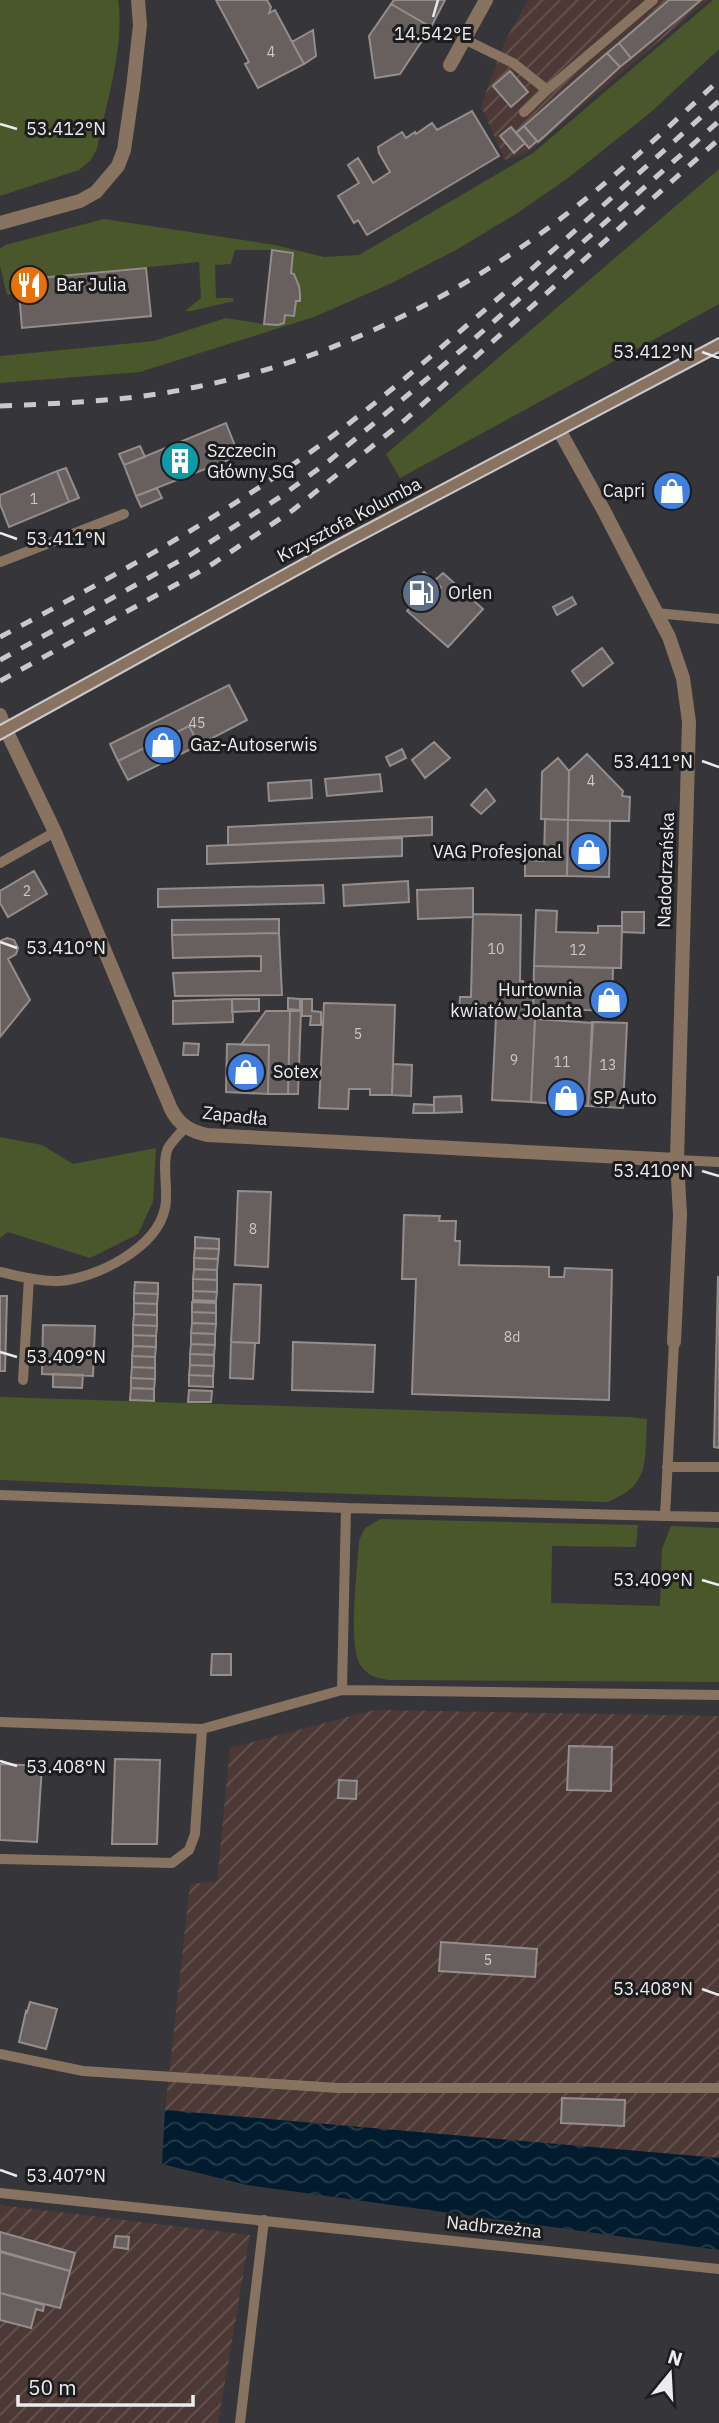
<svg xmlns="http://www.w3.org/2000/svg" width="719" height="2423" viewBox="0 0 719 2423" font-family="'IBM Plex Sans',sans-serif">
<defs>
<pattern id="industrial-furrows" width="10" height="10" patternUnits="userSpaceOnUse" patternTransform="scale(1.75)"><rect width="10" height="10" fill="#4c3834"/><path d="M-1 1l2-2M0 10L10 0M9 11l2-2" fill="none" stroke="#665552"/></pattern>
<pattern id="water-waves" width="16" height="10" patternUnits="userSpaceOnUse" patternTransform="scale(1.75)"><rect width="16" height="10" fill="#021c2f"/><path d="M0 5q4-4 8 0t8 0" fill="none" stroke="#273d4d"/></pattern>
</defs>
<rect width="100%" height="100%" fill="#36353a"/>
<path fill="url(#industrial-furrows)" d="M528,0H708L527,153L505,160L481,106L505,41Z
M374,1710L719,1716V2158L165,2110L190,1884L217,1881L230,1748Z
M0,2205L250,2235L218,2423H0Z"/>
<path fill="#4a572a" d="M0,0H118C125,46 106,103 97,149L90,161L79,170L0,196Z
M713,0H719V49L651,112L568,178L516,214L456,250L392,283L314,317L140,372L0,383V356L154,341L226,318L264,324H284L285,315L294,316L296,301H300C302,279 286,267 272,250H235L231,264L215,265L216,298H233L234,301L191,311H185L201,298L199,262L19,280V293L7,295L0,266V249L5,245L104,219L275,245L324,257L359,255L533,153Z
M719,169V304L400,478L386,454Z
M0,1137L42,1145L73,1164L156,1148L153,1202L138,1234L90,1258L8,1232L0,1238Z
M0,1397L629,1417L647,1419C644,1461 652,1485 607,1502L231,1490L0,1480Z
M380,1519L638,1525L636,1547L552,1546L551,1603L660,1606L662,1549L671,1526L719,1528V1682L389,1680C377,1678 369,1677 361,1666C347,1648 358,1565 359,1540L365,1528Z"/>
<path fill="url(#water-waves)" d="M165,2110L719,2158V2250L247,2185L162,2164Z"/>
<path fill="#67605f" stroke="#958d8c" stroke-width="2" d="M216,0H267L271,7L269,13L275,10L304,64L258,88L245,64L249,62Z
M394,0H445L431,27L391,4Z
M669,0H701L631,58L619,43Z
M391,4L431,27L400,74L375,78L369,36Z
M313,30L316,56L304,64L292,42Z
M619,43L631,58L620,67L607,53Z
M607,53L620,67L538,142L524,126Z
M510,71L528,92L511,107L493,86Z
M472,111L499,156L367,235L358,220L354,223L338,196L359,183L348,165L358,158L373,183L390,172L379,153L378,147L402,132L406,138L415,132L416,134L432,123L437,130Z
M524,126L537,141L529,148L516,133Z
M511,127L525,143L514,153L500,136Z
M272,250L293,253L291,273L294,274L299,286L300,294V301H296L294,316L285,315L284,323L278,325L264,324Z
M146,268L151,316L22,328L18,280Z
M226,423L239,456L136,496L124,465Z
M140,446L145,457L124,465L119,454Z
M66,468L79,498L69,502L57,471Z
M57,471L69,502L9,527L0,504V495Z
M157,488L162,498L141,507L136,496Z
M424,572L441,587L420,611L402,595Z
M443,573L483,609L448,647L407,611L412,605L420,611L441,587L434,581Z
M572,597L576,604L557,615L553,607Z
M602,648L613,663L583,686L572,671Z
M229,685L247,720L199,745L189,726L118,761L110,744Z
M189,726L199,745L128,780L118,761Z
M434,742L450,758L425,778L412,760Z
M402,749L406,758L390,766L386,757Z
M587,754L623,791L622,796L630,797L629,821L568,820L569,771Z
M558,758L569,771L568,820L541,819L542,772Z
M380,774L382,791L327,796L325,779Z
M311,780L312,798L269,801L268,783Z
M486,789L495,801L481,814L471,805Z
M432,817V835L228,845V827Z
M545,819L568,820L567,876H525V860L544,861Z
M568,820L610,821L609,877L567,876Z
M402,838V856L207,864V846Z
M34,871L47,894L8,917L0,903V891Z
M408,881L409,902L344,906L343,885Z
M323,885L324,903L158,907V889Z
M473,888V917L418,919L417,890Z
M536,910L557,911L556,932L598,933V926H622L621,968L534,966Z
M622,912H644V933L622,932Z
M473,914L521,915L520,981H523V985H534L533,1018L459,1016L460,997H471Z
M279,919V933L172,935V920Z
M279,933L282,995L175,996L173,973L261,971V956L173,958L172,935Z
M7,938L14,940L18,948L16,954L8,959L30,1000L0,1037V941Z
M534,966L613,968L612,1011L556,1009L555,1019L533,1018Z
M288,998L300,999V1010L288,1009Z
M232,999L233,1022L173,1024V1001Z
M232,999H259V1011L232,1012Z
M302,999H312V1011L321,1012V1025H310L311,1016H302Z
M324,1003L395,1005L392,1095H370V1089H349L348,1109L319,1108Z
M266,1011H290L288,1094H268L269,1045H241Z
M290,1011H301L298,1094H288Z
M496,1017L535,1018L531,1102L492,1100Z
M535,1019L593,1023L588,1106L531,1102Z
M592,1022L627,1023L623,1108L588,1106Z
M184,1043L199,1044L198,1055H183Z
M227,1044L269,1045L268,1094L226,1092Z
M393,1064L412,1065L411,1096L392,1095Z
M461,1096L462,1112L434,1113V1097Z
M414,1104L434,1105V1113H413Z
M238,1191L271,1192L268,1267L235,1265Z
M404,1215L440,1216L439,1221H456L455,1241H460L459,1265L549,1267V1277H564L565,1268L612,1270L609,1400L412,1394L416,1279H402Z
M195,1237L219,1239V1249L195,1248Z
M195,1248L219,1249L218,1259L194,1258Z
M194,1258L218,1259L217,1270L194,1269Z
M194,1269L217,1270V1280L193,1279Z
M718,1277H719V1448L714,1447Z
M193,1279L217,1280V1292L193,1291Z
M135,1282L158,1283V1294L134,1293Z
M234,1284L261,1285L259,1343L231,1342Z
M193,1291L217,1292L216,1301L193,1300Z
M134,1293L158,1294L157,1304L134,1303Z
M0,1296H7L5,1371H0Z
M192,1302L216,1303V1313L192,1312Z
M134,1303L157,1304V1315L134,1314Z
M192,1312L216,1313V1324L192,1323Z
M134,1314L157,1315V1326L133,1325Z
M192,1323L216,1324L215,1334L191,1333Z
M43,1325L95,1326L93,1376L42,1374Z
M133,1325L157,1326L156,1336L133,1335Z
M191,1333L215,1334V1345L191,1344Z
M133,1335L156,1336V1347L133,1346Z
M231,1342L255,1343L253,1379L230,1378Z
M293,1342L375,1345L373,1392L292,1390Z
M191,1344L215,1345L214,1355L190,1354Z
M133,1346L156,1347L155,1357L132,1356Z
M190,1354L214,1355V1366L190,1365Z
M132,1356L155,1357V1368L132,1367Z
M190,1365L214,1366L213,1376L189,1375Z
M132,1367L155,1368V1379L131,1378Z
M53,1374L83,1375L82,1388L53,1387Z
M189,1375L213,1376V1387L189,1386Z
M131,1378L155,1379L154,1389L131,1388Z
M131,1388L154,1389V1401L130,1400Z
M189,1390L212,1391L211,1402H188Z
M212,1654H231V1675H211Z
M569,1746L612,1747L611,1791L567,1790Z
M115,1759L160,1760L157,1844H112Z
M0,1764L42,1766L37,1842L0,1840Z
M339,1780L357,1781L356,1799L338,1798Z
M441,1942L537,1949L535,1977L439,1971Z
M30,2002L57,2009L46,2049L19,2042L26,2011L27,2012Z
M562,2098L625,2100L624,2126L561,2123Z
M0,2232L75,2253L70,2271L0,2251Z
M116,2236L129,2237L128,2249L114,2247Z
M0,2252L70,2271L60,2308L0,2293Z
M0,2293L44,2305L43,2311L36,2309L31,2328L0,2320Z"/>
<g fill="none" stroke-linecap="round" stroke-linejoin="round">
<path stroke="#887361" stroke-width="10" d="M464,39L513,63L547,90L653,0
M524,112L547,90
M0,562L124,514
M656,613L719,619
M0,863L55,832
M677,1160L719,1162
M0,1272C19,1276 39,1282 59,1281C97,1278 157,1248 165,1208C169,1191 161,1163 168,1148C172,1141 180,1134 185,1127
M23,1380L29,1278
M667,1467H719
M0,1495L346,1508
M665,1516L719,1517
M342,1690L346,1508L665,1516L674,1342
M0,1722L202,1729L195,1834L189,1850L172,1863L0,1859
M202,1729L342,1690L719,1695
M0,2054L83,2071L338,2088H719
M0,2193L719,2269
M240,2423L264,2220"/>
<path stroke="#887361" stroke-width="14" d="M450,65L486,0
M559,430L604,511L669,637L683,678L689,722L677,1160L680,1215L674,1342
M6,730L55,832L171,1109C179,1125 190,1131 207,1135L677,1160"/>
<path stroke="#887361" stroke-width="14" d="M0,223L80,201L96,192L118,166L124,150L133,88L140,25L138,0
M0,715L6,730
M0,733L366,531L719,345"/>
<path stroke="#c9c8cc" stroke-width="2" d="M0,725L333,542L719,338
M0,740L338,553L719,352"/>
<path stroke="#c9c8cc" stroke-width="5" stroke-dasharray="12 12" stroke-linecap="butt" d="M0,406C66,403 131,401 196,387C312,364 423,314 520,248C592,199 656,139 719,80
M0,637C105,581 208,525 305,456C359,418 408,376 458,333C546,258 632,179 719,101
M0,660L190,555L283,495L329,461L465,347L719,121
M0,681L208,567L293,510L405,420L719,139"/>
</g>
<path fill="none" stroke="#ecebee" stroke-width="2.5" d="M433,17L438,0M0,124L17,129M702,352L719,358M0,533L17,539M702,761L719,767M0,942L17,948M702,1171L719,1176M0,1352L17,1357M702,1580L719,1585M0,1761L17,1766M702,1989L719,1995M0,2170L17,2176"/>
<defs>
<symbol id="restaurant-disc" viewBox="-11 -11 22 22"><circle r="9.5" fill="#e8710a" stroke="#1d1d1f"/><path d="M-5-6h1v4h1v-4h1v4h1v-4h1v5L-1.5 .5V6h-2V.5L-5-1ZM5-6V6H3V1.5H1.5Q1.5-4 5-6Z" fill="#fff"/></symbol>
<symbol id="building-disc" viewBox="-11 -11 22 22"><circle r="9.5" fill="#0f9aa8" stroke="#1d1d1f"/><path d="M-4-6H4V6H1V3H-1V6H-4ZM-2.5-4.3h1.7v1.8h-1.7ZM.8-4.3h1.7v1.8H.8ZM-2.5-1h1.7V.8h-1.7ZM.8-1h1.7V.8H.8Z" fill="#fff"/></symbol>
<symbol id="shop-disc" viewBox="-11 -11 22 22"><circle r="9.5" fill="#3f7fe0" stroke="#1d1d1f"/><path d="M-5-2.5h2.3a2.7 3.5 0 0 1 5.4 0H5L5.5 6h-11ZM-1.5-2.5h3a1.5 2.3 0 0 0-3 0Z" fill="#fff"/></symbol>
<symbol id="fuel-disc" viewBox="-11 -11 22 22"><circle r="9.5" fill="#5c6f8a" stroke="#1d1d1f"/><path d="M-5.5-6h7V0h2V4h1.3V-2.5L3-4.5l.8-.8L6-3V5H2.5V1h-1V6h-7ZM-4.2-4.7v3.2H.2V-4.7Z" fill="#fff"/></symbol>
</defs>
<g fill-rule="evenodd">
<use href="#restaurant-disc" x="7" y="263" width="44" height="44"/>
<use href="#building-disc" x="158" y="439" width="44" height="44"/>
<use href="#shop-disc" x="650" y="469" width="44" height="44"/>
<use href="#fuel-disc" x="399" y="571" width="44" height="44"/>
<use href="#shop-disc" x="141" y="723" width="44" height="44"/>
<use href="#shop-disc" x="567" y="830" width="44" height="44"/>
<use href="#shop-disc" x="587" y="978" width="44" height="44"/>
<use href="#shop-disc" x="224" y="1050" width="44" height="44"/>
<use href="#shop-disc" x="544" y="1076" width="44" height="44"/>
</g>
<g text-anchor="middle" stroke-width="6" stroke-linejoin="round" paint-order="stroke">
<g font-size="14" fill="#cbc8ca">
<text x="271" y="57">4</text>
<text x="34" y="504">1</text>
<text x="197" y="728">45</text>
<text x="591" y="786">4</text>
<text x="27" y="896">2</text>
<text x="496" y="954">10</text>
<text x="578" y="955">12</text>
<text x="358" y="1039">5</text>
<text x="514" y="1065">9</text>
<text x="562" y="1067">11</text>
<text x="608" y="1070">13</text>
<text x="253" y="1234">8</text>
<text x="512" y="1342">8d</text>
<text x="488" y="1965">5</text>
</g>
<g font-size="18" fill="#ecebee" stroke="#1d1d1f" text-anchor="start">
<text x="56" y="291">Bar Julia</text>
<text x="207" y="457">Szczecin<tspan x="207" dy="21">Główny SG</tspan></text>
<text x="645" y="497" text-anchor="end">Capri</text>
<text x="448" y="599">Orlen</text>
<text x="190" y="751">Gaz-Autoserwis</text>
<text x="562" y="858" text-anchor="end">VAG Profesjonal</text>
<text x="582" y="996" text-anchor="end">Hurtownia<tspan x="582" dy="21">kwiatów Jolanta</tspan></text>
<text x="273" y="1078">Sotex</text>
<text x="593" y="1104">SP Auto</text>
</g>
<g font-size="18" fill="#ecebee" stroke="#1d1d1f">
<text transform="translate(349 520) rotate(-28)" y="6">Krzysztofa Kolumba</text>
<text transform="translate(666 870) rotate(-88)" y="6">Nadodrzańska</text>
<text transform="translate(235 1116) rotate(6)" y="6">Zapadła</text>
<text transform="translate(494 2227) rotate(6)" y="6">Nadbrzeżna</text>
</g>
</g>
<g font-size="18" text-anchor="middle" fill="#ecebee" stroke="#1d1d1f" stroke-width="6" stroke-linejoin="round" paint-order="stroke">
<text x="433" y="40">14.542°E</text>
<text x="66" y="135">53.412°N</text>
<text x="653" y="358">53.412°N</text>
<text x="66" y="545">53.411°N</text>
<text x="653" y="768">53.411°N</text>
<text x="66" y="954">53.410°N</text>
<text x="653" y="1177">53.410°N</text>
<text x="66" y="1363">53.409°N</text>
<text x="653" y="1586">53.409°N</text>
<text x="66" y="1773">53.408°N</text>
<text x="653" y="1995">53.408°N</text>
<text x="66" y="2182">53.407°N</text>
</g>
<g transform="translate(670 2374) rotate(18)" stroke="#1d1d1f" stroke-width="5" paint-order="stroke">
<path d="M0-5L12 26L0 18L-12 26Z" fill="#ecebee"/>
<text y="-10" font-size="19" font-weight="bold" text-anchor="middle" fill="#ecebee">N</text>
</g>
<path d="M18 2395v10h175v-10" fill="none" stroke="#ecebee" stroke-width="3.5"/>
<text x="28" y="2395" font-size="21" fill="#ecebee" stroke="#1d1d1f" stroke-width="5" paint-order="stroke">50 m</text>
</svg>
